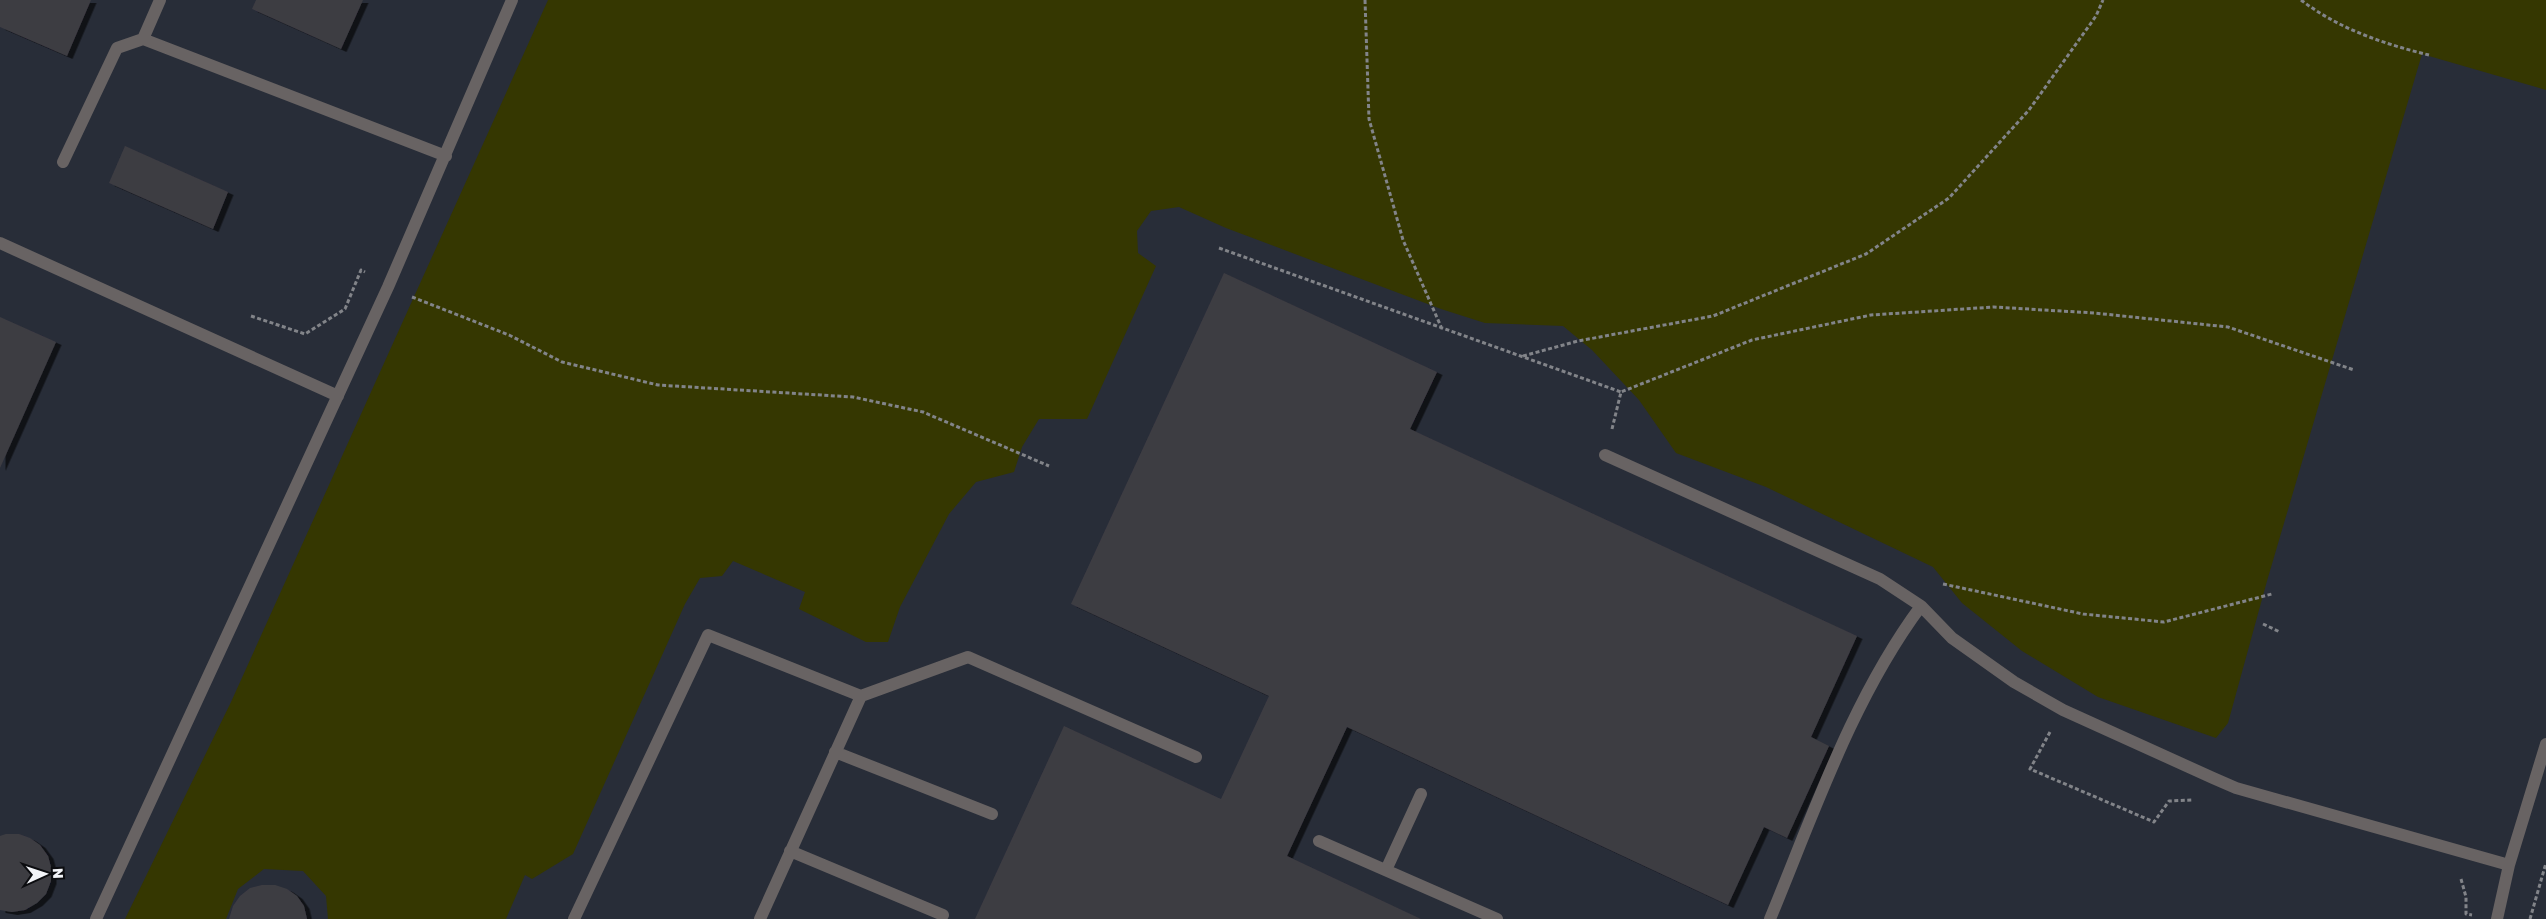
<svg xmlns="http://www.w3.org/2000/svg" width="2546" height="919" viewBox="0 0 2546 919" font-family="'Golos Text',sans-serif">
<defs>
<filter id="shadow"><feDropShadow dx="5.5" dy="3" stdDeviation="0" flood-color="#0009"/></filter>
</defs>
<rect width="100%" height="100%" fill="#21232a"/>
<path fill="#282d38" d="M0,0H2546V919H0Z"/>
<path fill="#353701" d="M548,0H2546V90L2422,54L2267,581L2228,723L2216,738L2098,697L2022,651L1962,603L1933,567L1766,487L1676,453L1639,400L1592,350L1563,326L1485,323L1441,309L1226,228L1179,207L1151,211L1137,231L1138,253L1156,266L1087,419H1039L1022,447L1014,472L976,482L949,514L900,607L888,642H866L799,609L805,592L733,561L722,576L700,578L685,604L573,854L532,879L525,875L506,919H328L326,896L303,871L264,869L238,889L226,919H125L231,702Z"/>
<path fill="#3e3c43" filter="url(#shadow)" d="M0,0H91L67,56L0,27Z
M256,0H363L341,49L252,9Z
M125,146L228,192L213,229L109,183Z
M1224,273L1437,372L1410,429L1857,636L1811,737L1829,746L1787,838L1764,827L1728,905L1347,727L1287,856L1421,919H975L1064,726L1221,799L1269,696L1071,604Z
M0,317L56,342L0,468Z
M6,834H19L30,838L40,845L48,856L51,867V881L46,894L37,903L25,910L12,912L0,910V836Z
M262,885H275L287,889L297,896L304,906L307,919H229L233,906L240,896L250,888Z"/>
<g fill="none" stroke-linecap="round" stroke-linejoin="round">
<path stroke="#828489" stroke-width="3" stroke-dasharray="4 2.5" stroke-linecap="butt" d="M1365,0L1369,119L1403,240L1442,329
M2301,0C2339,29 2384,44 2429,55
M1219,248L1621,392
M412,297L509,335L562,362L658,385L853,397L923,412L1049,466
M251,316L305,334L345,309L361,270L365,272
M1523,356L1578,341L1713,316L1866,254L1949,198L2029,110L2096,16L2103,0
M1612,429L1621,392L1752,340L1871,315L1994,307L2094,313L2228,327L2354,370
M1943,584L2083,614L2164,622L2272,594
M2263,624L2280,632
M2050,732L2030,769L2154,822L2169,801L2192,800
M2461,879L2466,897V914L2472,915
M2530,919L2546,863"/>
<path stroke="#686363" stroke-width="12" d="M143,39L160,0
M63,162L117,48L143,39L446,156
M0,243L338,396
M1605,455L1880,579L1921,606L1952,638L2014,682L2063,710L2213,778L2236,788L2509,865
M861,696L968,657L1196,757
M835,752L992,814
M1319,841L1497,919
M790,851L943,915
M1386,870L1421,794
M96,919L388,287L512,0
M574,919L708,635L861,696L760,919
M1770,919C1814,813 1852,699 1921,606
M2497,919L2509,865L2546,744"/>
</g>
<g transform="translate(45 874) rotate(87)" stroke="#0c0d10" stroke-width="4" paint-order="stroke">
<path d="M0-4L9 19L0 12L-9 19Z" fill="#f2f4f8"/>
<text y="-8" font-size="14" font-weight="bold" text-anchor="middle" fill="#f2f4f8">N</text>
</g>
</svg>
